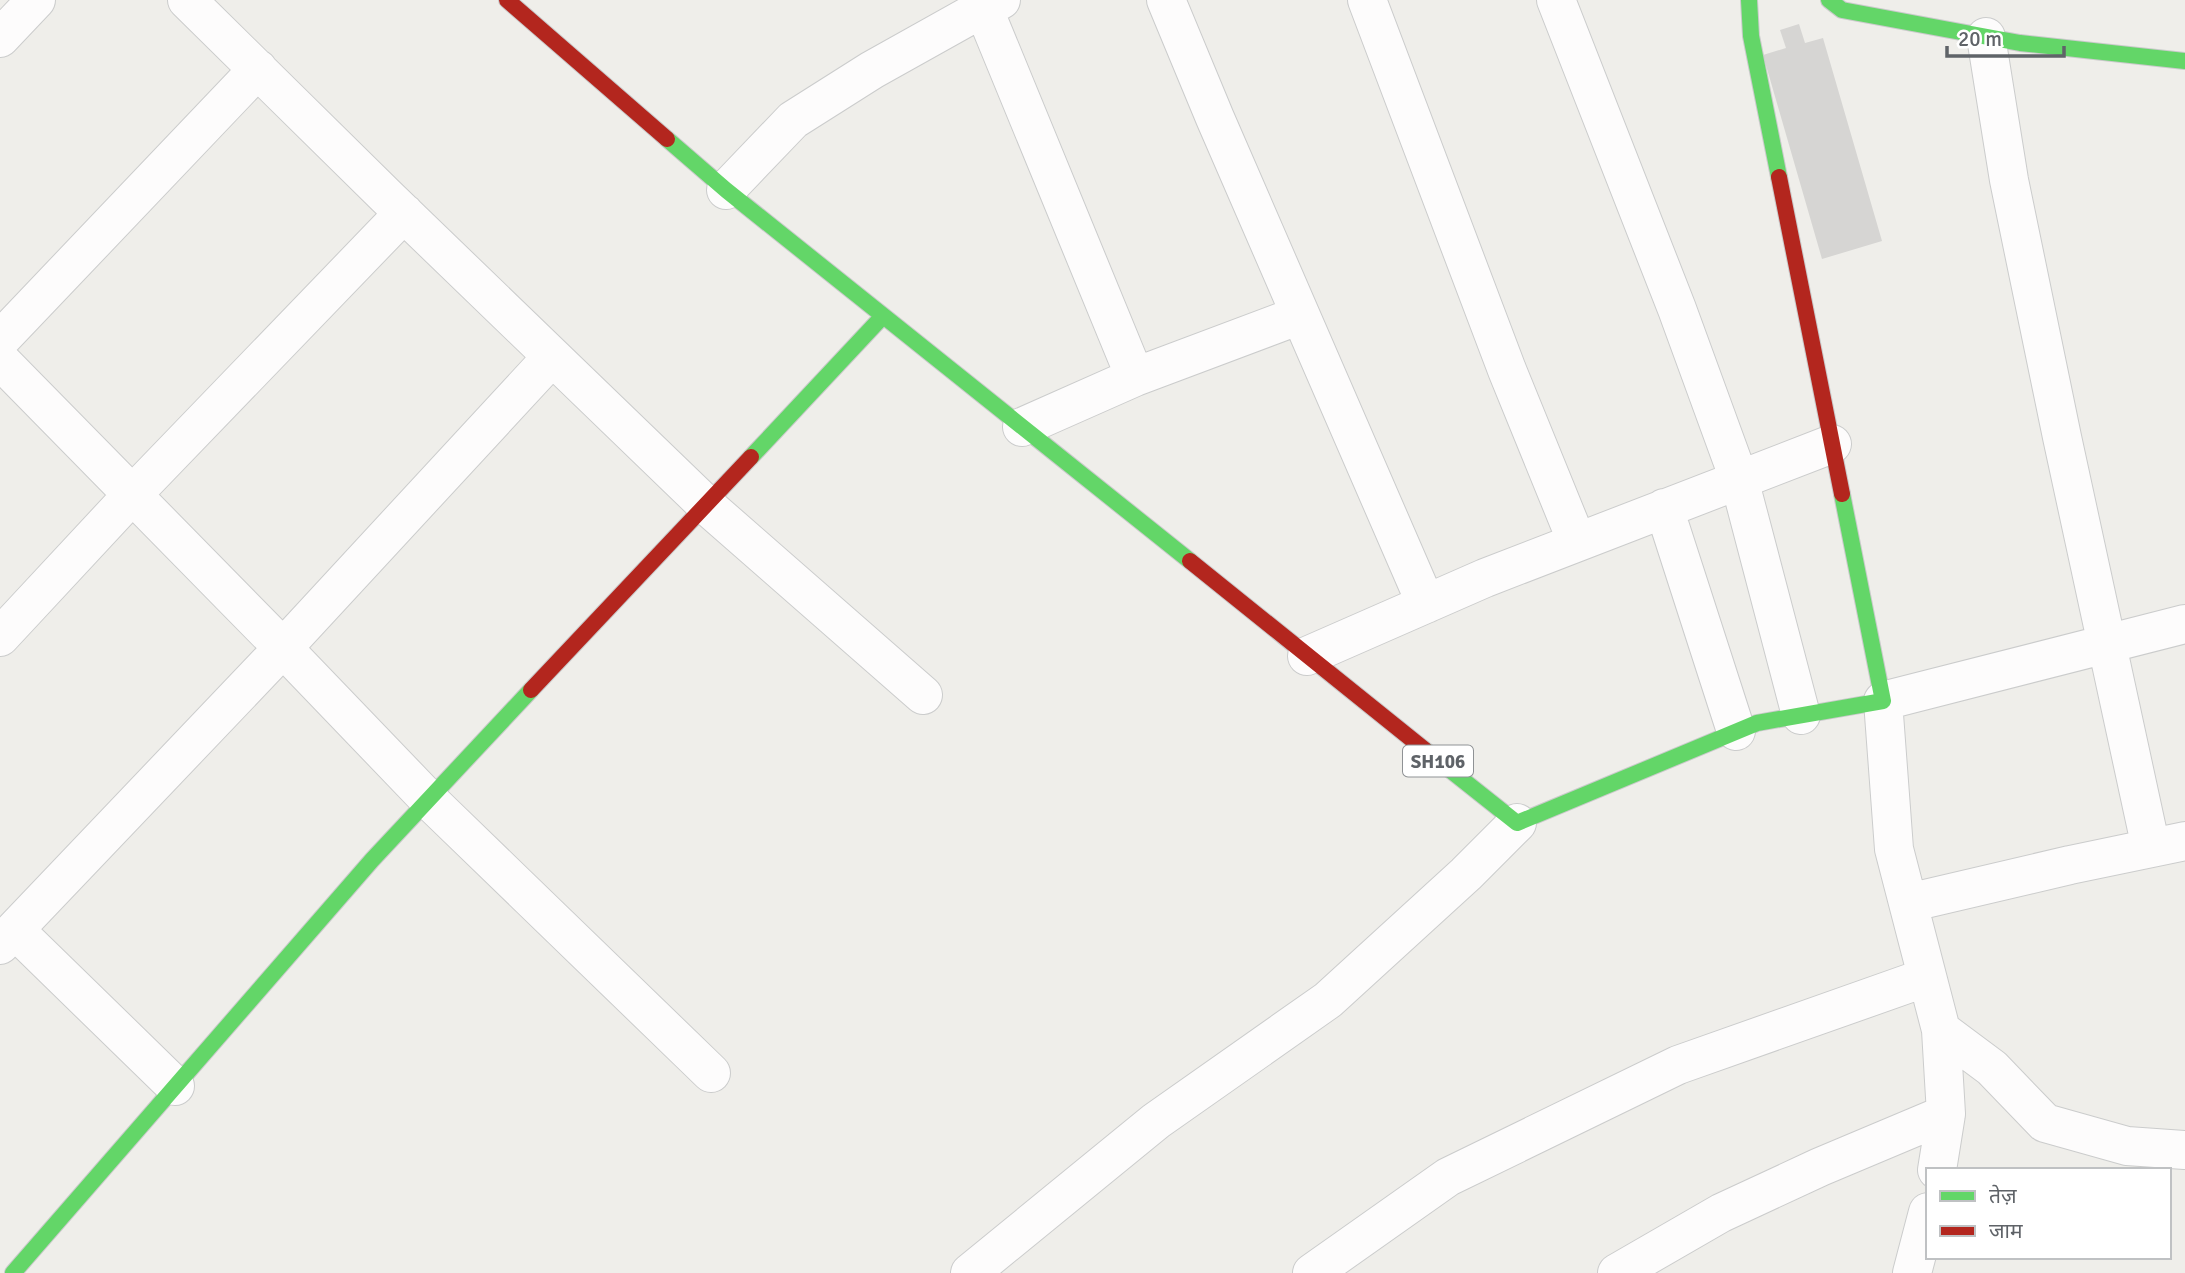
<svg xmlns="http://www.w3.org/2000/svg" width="2185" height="1273" viewBox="0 0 2185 1273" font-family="Signika,'Noto Sans Devanagari',sans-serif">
<rect width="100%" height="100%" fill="#efeeea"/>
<path fill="#d6d5d3" d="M1799,24L1805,43L1823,38L1882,241L1822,259L1763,55L1786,48L1780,30Z"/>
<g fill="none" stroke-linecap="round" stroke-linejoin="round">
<defs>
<path id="street" d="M187,0L386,196L706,505L923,695
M980,0L1135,377
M1166,0L1215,118L1426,604
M1367,0L1507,370L1577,542
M1556,0L1677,309L1739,479L1801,715
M1986,37L2009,180L2062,437L2151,848
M0,38L36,0
M726,190L793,120L872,70L983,8L1001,0
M0,340L258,69
M0,360L283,648L429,800L711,1073
M1022,427L1135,377L1300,315
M1664,508L1736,731
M0,637L133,494L404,213
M1307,656L1485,578L1832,444
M1908,903L2070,865L2185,841
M15,930L175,1086
M0,945L283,648L552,357
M1941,1030L1992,1068L2045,1123L2127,1146L2185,1150
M1937,1170L1946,1114L1941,1030L1894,849L1883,701L2185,624
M970,1273L1156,1121L1328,1000L1466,874L1517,823
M1312,1273L1448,1177L1678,1065L1927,977
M1617,1273L1721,1213L1820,1167L1946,1114
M1912,1273L1928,1212"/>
<path id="fast" d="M1749,0L1751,36L1779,177
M1829,0L1842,10L2020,43L2185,61
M667,139L726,190L1190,561
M751,457L883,316
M1425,750L1517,823L1757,723L1883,701L1842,494
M13,1273L372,860L531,690"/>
<path id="jam" d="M507,0L667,139
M1779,177L1842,494
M1190,561L1425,750
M531,690L751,457"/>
</defs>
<use href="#street" stroke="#cbcccc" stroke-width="40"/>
<use href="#fast" stroke="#cacacb" stroke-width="18"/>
<use href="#jam" stroke="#cacacb" stroke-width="18"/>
<use href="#street" stroke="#fdfcfc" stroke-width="38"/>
<use href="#fast" stroke="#63d668" stroke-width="16"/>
<use href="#jam" stroke="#b3261e" stroke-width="16"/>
</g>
<g text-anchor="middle" stroke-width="5" stroke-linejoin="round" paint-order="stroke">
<rect fill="#fff" stroke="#8f9295" stroke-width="2" x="1403" y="745.5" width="70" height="31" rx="5"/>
<g font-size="19" font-weight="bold" fill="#5f6368">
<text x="1438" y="768">SH106</text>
</g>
</g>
<rect x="1926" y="1168" width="245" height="91" fill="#ffffff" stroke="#bfc1c3" stroke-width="2"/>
<rect x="1940" y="1191" width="35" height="10" fill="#63d668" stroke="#bfc1c3" stroke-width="2"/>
<text x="1989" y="1203" font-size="21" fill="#5f6368">तेज़</text>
<rect x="1940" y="1226" width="35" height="10" fill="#b3261e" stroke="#bfc1c3" stroke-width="2"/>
<text x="1989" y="1238" font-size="21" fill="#5f6368">जाम</text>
<path d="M1947 46v10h117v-10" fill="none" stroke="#5f6368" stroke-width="3.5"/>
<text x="1958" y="46" font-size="21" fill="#5f6368" stroke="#ffffff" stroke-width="5" paint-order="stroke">20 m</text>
</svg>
